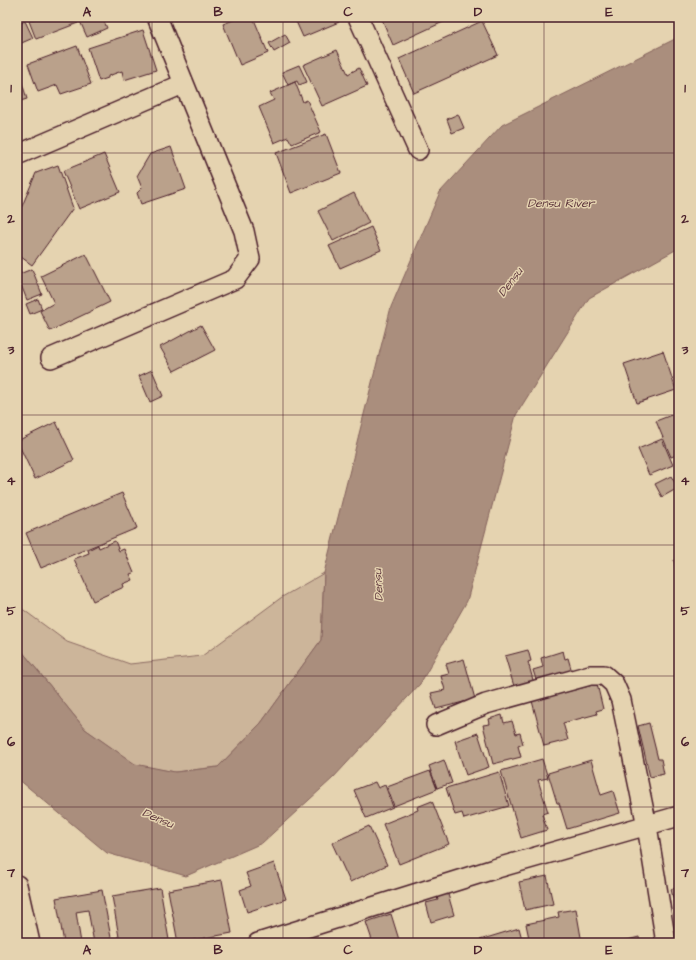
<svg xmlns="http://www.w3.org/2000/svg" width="696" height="960" viewBox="0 0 696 960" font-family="'Architects Daughter',sans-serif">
<rect width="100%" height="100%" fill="#e5d3b0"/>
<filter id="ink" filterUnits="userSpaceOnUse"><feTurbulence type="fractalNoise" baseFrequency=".025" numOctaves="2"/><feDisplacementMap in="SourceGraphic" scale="8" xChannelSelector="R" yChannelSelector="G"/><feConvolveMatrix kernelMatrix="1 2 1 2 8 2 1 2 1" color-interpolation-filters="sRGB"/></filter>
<g filter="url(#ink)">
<path fill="#ccb59a" stroke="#8b6a62" d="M324,573L321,640L261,723L218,767L175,772L135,765L85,729L17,645V605L67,642L130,664L202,656L282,597Z"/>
<path fill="#aa8e7d" stroke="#84625c" d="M679,35V248L589,298L516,415L467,601L420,684L333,778L262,843L186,876L107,853L17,778V645L85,729L135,764L175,772L218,767L261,723L321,640L324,573L391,307L440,192L502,125L673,40Z"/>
<path fill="#baa18b" stroke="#4a1f2b" d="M39,17H76L78,23L36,39L29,21Z
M84,17H102L107,28L87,37L79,19Z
M241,17H253L268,53L240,65L223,24Z
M294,17H336L339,22L303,37Z
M381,17H454L393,45Z
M25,21L33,38L17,45V25Z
M482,21L498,55L414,93L399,59Z
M143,30L156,70L124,80L122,71L108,76V78L99,81L88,48Z
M285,34L290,43L274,52L269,43Z
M77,46L91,84L61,94L57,85L38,92L28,64Z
M337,50L348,74L359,68L367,86L322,106L303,65Z
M299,65L307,82L299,85L297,81L288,85L282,72Z
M17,67L27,99L17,102Z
M295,82L303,102L307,100L321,132L292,144L288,137L274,143L259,107L274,100L270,93Z
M458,114L464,128L452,133L447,119Z
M326,134L341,173L291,193L276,153Z
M171,147L186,189L141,204L137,193L142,188L137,176L150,154Z
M104,154L120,192L79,209L63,171Z
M58,165L73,208L32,265L17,254V218L36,173Z
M354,193L369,223L333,241L318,211Z
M371,227L381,250L340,268L329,246Z
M86,254L110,302L50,331L40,311L54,303L41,276Z
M32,269L42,294L27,300L17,275Z
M38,299L42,309L30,314L26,304Z
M201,325L215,350L174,371L160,347Z
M663,351L676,390L637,403L624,364Z
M152,370L163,396L150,402L139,376Z
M679,412V454L671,457L656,421Z
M56,422L74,460L35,479L17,441Z
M662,439L673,465L649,475L638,449Z
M671,476L678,488L662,497L655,484Z
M122,493L137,528L41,568L26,533Z
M115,541L119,551L124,549L134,573L130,574L133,580L123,584L124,587L93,601L74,559L89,553L88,550L98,545L99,548Z
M679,559V592L674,560Z
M528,650L531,661L528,662L535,687L516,693L505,656Z
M563,651L565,659L568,658L572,672L537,683L533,670L543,667L541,658Z
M464,659L475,699L436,709L431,693L445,690L441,676L449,674L446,664Z
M597,684L603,709L596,711L597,714L563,723L568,740L544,746L532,701Z
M502,715L504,723L512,721L516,734L520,733L523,744L518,746L521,757L493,764L483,725L490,724L489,719Z
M649,723L658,759H661L664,774L650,777L638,726Z
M478,733L489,767L466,775L455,741Z
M542,759L548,778L538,780L548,812L542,814L547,830L521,838L501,771Z
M444,760L452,783L437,788L429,766Z
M591,760L601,795L613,791L620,813L567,829L559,803H557L548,773Z
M430,771L437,789L394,806L387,787Z
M499,772L509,806L464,819L462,813L455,815L446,788Z
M375,782L378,788L385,785L393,807L366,818L354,790Z
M432,801L449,844L399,864L383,824L418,810L417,807Z
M369,826L387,865L350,882L332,843Z
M274,863L286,899L247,912L240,890L251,886L246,873Z
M547,876L553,904L525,910L519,882Z
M222,880L232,933L178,943L168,890Z
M160,888L169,940L149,943H120L112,896Z
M679,888V905L675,906L671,889Z
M102,890L112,943H94L88,910L76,912L81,943H64L56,898Z
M447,891L454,915L431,922L426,903L438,900L436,894Z
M576,909L582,943H530L526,924L559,917L558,912Z
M391,914L400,943H373L366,922Z
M519,928L523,943H470Z
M639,937L640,943H616Z"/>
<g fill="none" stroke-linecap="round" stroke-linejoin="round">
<defs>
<path id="minor" d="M358,17L418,150
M17,155L183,84
M51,358L235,279L250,259L244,231L157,17
M436,725L486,704L590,675H604L614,684L621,700L647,826L666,943
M17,885L30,943
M258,943L494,869L679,816"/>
</defs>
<use href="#minor" stroke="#4a1f2b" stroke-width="22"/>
<use href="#minor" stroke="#e5d3b0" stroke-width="19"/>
</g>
</g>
<path fill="none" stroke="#4a1f2b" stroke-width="1" stroke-opacity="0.55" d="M152,17V943M283,17V943M413,17V943M544,17V943M17,153H679M17,284H679M17,415H679M17,545H679M17,676H679M17,807H679"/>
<g text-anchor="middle" stroke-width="3" stroke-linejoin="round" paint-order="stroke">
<g font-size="12" font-style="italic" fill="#5d353b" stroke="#e5d3b0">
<text x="561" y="207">Densu River</text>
<text transform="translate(510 282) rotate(-53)" y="4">Densu</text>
<text transform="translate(378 585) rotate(-93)" y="4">Densu</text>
<text transform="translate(158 818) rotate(23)" y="4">Densu</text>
</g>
</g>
<rect width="696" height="960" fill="none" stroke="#e5d3b0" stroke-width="44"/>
<rect x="22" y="22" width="652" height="916" fill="none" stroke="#4a1f2b" stroke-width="1.5"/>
<g font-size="13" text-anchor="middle" font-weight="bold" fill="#4a1f2b">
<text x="87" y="16">A</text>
<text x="218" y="16">B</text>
<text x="348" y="16">C</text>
<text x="478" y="16">D</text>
<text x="609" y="16">E</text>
<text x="11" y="92">1</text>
<text x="685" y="92">1</text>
<text x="11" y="223">2</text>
<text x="685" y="223">2</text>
<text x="11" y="354">3</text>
<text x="685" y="354">3</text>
<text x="11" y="485">4</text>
<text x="685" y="485">4</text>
<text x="11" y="615">5</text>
<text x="685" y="615">5</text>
<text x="11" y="746">6</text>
<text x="685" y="746">6</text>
<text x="11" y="877">7</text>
<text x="685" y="877">7</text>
<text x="87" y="954">A</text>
<text x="218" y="954">B</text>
<text x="348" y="954">C</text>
<text x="478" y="954">D</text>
<text x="609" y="954">E</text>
</g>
</svg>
